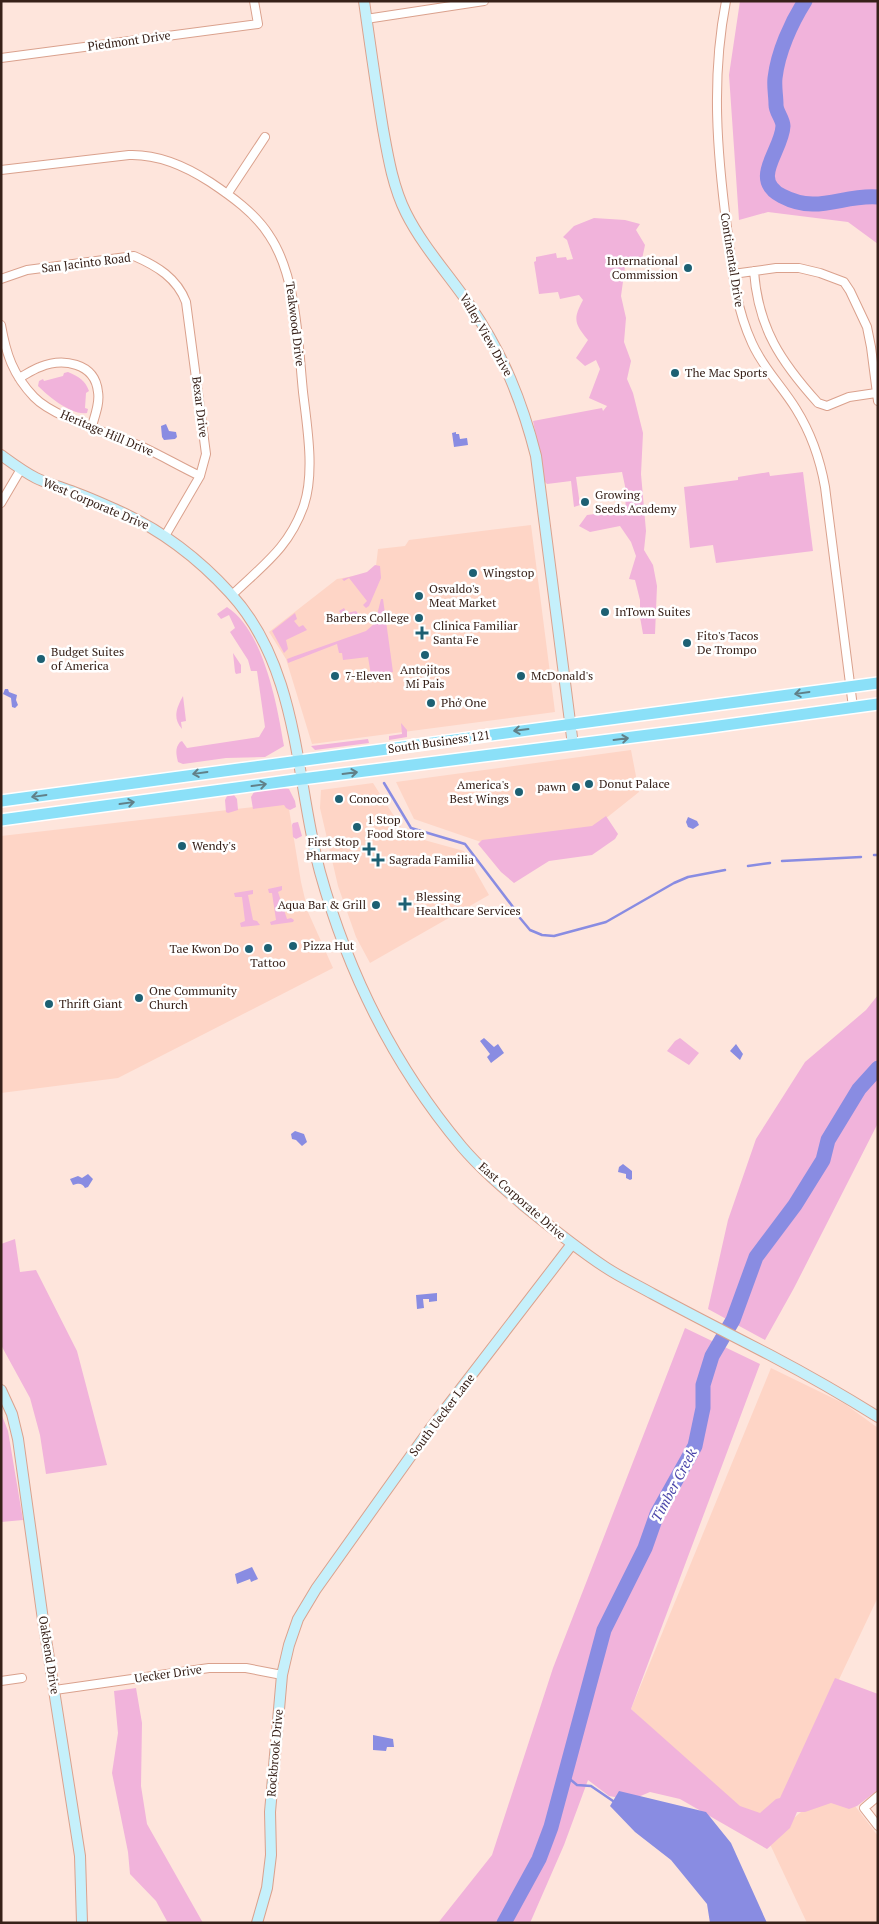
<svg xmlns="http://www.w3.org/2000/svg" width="879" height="1924" viewBox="0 0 879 1924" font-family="'PT Serif',serif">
<rect width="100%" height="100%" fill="#fee5dc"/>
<path fill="#fed5c6" d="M531,525L555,712L312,744L286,659L269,632L337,579L365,574L376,566L378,549L405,546L409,540Z
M631,750L639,792L595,827L481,842L414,819L396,782Z
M373,783L406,835L464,851L489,895L370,963L356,937L338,886L320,808L321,790Z
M288,803L301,882L308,912L333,968L118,1078L1,1093V836Z
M771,1368L845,1404L878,1428V1597L780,1804L758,1814L736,1807L631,1709Z
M849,1798L878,1836V1923H807L768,1840L814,1801Z"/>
<path fill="#f1b3db" d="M740,1H878V244L848,222L768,212L739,220L729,75Z
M594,218L625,220L640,224L636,230L645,245L641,264L625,267L621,296L626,318L624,342L631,361L627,379L633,393L643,433L641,474L646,531L644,550L653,565L657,586L655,634H643L640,617V600L635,580L629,579L636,556L631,542L620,526L590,532L579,526L587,515L611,512L626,515L625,486L622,472L576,477L580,505L574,507L571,481L547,484L545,482L533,421L602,408L603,411L607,406L589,398L600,369L596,360L585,366L576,358L588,340C574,323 573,319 583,300L579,295L560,299L558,292L539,294L534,262L536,261V257L556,253L557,258L566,257L567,260L573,259L567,240L563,237L574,226Z
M68,372C79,377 85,380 89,391L86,393L85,408L88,409L87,413C72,416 48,396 38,386L39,381L43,379L44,381L63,376L64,373Z
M769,472L770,476L803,472L813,551L716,563L713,545L690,548L684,487L738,480V477Z
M375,565L380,566L381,578L369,606L366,608L363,605L367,601L349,578L344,581L342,579L367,572Z
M381,599H383L393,672L371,675L368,657L343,660L342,653H339L337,644L288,663L287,659L295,656L366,631L375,623Z
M227,607C264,631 277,705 284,746L265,757L226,758L183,764L178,762C176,754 175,748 180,742L182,741L187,748L259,737L265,727L257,671H251L248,660L230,632L235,628L229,615L221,619L217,614Z
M344,608L347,613L356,611L359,615L356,622L346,620L348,618L346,615L343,617L339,611Z
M295,613L297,619L294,621L299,627L303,625L307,630L286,640L288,649L284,653L272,631Z
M233,653L241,665V673L236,674L235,672Z
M183,696L186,721L181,722L182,729C172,718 177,707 183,696Z
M401,723L407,730V737L389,740V736L402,734Z
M368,739L369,743L315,750L311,746Z
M283,788L289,789L295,801L296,807L290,810L286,808L284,805L253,809L251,797L254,792Z
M234,795L237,799L238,810L228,813L226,812L225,800L227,796Z
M606,816L618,834L615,839L592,855L549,861L514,883L501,872L478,844L482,840L592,826Z
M298,822L302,836L296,839L293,837L292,825L293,823Z
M282,886V890L278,892L287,919L291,918L294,920L293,922L271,925L270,922L276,920L272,893H269L268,889Z
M253,890V894L248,895L253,920L257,921L260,925L241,927L240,923L245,921L242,897H235L234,893Z
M878,995V1123L794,1288L765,1340L708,1309L728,1220L756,1139L805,1062L866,1010Z
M680,1038L699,1053L689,1065L667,1051L675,1041Z
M15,1239L20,1272L36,1270L77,1351L107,1465L46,1474L40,1435L30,1398L1,1345V1244Z
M685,1328L760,1364L631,1709L740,1806L760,1813L776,1799L780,1798L835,1678L878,1694V1790L857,1806L849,1809L831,1803L805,1812H797L790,1828L767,1849L680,1799L650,1792L631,1800L609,1796L588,1780L564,1845L530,1923H438L492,1855L553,1668Z
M1,1413L8,1431L23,1520L1,1522Z
M136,1688L142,1723L141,1786L147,1824L203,1923H168L156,1901L130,1874L128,1852L112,1773L118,1733L114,1691Z"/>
<path fill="#898ce2" d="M166,424L169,431L176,432L177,437L175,439L164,440L162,437L161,426Z
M456,432V434H459L460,439L467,438L468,445L454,447L452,433Z
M5,689H8L9,692L17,695L16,700L18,705L15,708L12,707L11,698L3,694Z
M688,817L697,821L699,825L693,829L688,827L686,822Z
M484,1038L494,1047L498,1044L504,1053L491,1063L487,1057L490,1054L480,1041Z
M736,1044L743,1054L740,1060L730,1051Z
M295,1131L304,1134L307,1142L302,1146L296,1140L292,1139L291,1134Z
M623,1164L632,1171V1179L630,1180L626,1178V1174L618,1172L619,1167Z
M88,1174L93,1179L88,1187L85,1188C82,1183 79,1183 73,1185L70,1179L78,1176L82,1178Z
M437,1293V1301L429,1302V1299H423L424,1308L417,1309L416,1295Z
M252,1567L258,1579L251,1582L250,1579L237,1584L235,1574Z
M373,1735L393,1739L394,1747H387L386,1751L373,1750Z
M619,1791L706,1812L731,1843L767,1923H710L707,1904L671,1860L635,1832L610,1806Z"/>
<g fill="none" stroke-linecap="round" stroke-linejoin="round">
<path stroke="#898ce2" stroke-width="2.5" d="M384,783L411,828L465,844L513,907
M874,855H878
M782,861L861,857
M748,866L770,863
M520,918L530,930L542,935L554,936L606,922L674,883L688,877L725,870
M565,1775L577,1785L591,1786L613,1801"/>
<path stroke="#898ce2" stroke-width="15" d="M805,1C791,23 778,52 775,78C774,87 776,96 776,105C776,112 783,119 783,126C782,151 749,179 782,196C818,215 842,194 878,197
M504,1923L539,1859L551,1827L604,1630L645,1548L657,1514L695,1446L703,1408V1385L712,1356L733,1320L756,1257L795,1205L823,1160L828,1140L859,1089L878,1068"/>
<defs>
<path id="street" d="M726,1C711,78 717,152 727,228C732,268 735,306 752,343C763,368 782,386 796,409C811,433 820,459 825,487L853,707
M366,19L484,1
M1,58L258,24L254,1
M1,170L129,155C158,154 187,167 210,182C231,196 255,213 269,235C297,276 298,343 303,392C307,426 315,472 304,505C289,548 263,565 232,595
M228,193L265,137
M754,271C758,328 781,362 818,403L827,406L849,397L876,393
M733,274L776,268H799L820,273L844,282L850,291L867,327L871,347L878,401
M1,279L27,270L134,256C157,266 177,278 186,302L206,454L200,476L165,536
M1,325C6,354 13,375 34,397C55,419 115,434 145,448C164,457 181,467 200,476
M19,378C25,375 32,370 40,367C62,358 95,362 98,392C100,403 95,415 92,426
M1,503L21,469
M1,1681L22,1678
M55,1690L209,1668H246L282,1675
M878,1796L864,1808L878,1826"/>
<path id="secondary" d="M364,1C370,44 376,87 383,129C388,157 393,187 406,213C423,247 450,276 471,307C503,354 522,401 536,456L573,745
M1,455C12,463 24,472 36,478C46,483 58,486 68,490C86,496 103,504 119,511C161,530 199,559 230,593C300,669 295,779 320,872C348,973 395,1067 462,1147C480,1168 501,1186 522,1204C549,1226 576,1248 605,1267C620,1277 637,1285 653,1294C692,1315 731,1335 770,1355C806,1374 843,1395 878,1417
M1,1390L12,1414L18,1439L43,1620L80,1856L82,1923
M257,1923L267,1888L271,1855L270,1812L282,1675L289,1645L298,1619L316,1589L430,1429L572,1244"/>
<path id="primary" d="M1,801L878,683
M1,820L302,779L704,728L878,704"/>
</defs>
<use href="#street" stroke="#daa18d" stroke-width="10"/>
<use href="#secondary" stroke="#daa18d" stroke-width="12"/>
<use href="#primary" stroke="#fff" stroke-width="14"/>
<use href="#street" stroke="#fff" stroke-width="8"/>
<use href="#secondary" stroke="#c5f0fb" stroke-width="10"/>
<use href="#primary" stroke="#8be0f8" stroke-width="11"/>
</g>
<defs><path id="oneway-shaft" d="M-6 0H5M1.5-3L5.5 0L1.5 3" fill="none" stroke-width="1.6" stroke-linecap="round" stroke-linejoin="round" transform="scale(1.25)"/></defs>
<g stroke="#618088">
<use href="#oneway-shaft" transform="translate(802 693) rotate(172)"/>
<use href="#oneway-shaft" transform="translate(521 730) rotate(173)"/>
<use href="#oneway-shaft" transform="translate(621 739) rotate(-7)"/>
<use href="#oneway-shaft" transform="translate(200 773) rotate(172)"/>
<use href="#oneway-shaft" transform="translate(350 773) rotate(-7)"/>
<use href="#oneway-shaft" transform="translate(259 785) rotate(-8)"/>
<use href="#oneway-shaft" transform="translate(39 796) rotate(172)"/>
<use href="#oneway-shaft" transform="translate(127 803) rotate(-8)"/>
</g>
<g fill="#1d6073" stroke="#fff" stroke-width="2">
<circle cx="688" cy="268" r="5"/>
<circle cx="675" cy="373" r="5"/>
<circle cx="585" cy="502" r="5"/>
<circle cx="473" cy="573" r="5"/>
<circle cx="419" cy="596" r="5"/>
<circle cx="605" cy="612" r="5"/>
<circle cx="419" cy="618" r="5"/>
<path d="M419.5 625.5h5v5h5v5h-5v5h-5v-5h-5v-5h5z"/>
<circle cx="687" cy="643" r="5"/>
<circle cx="425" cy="655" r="5"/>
<circle cx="41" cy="659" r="5"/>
<circle cx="335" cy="676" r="5"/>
<circle cx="521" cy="676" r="5"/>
<circle cx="431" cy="703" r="5"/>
<circle cx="589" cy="784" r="5"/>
<circle cx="576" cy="787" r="5"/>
<circle cx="519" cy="792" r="5"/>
<circle cx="339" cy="799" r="5"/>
<circle cx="357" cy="827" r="5"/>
<circle cx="182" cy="846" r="5"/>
<path d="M366.5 841.5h5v5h5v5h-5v5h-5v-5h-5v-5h5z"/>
<path d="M375.5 852.5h5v5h5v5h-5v5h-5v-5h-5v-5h5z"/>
<path d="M402.5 896.5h5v5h5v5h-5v5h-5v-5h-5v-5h5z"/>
<circle cx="376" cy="905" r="5"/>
<circle cx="293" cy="946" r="5"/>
<circle cx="268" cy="948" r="5"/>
<circle cx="249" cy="949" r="5"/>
<circle cx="139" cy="998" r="5"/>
<circle cx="49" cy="1004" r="5"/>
</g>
<g text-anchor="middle" stroke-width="5" stroke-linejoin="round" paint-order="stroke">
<g font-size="12" fill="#372119" stroke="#fff">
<text transform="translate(129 41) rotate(-8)" y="4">Piedmont Drive</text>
<text transform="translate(732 260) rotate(81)" y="4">Continental Drive</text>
<text transform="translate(86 263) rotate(-7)" y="4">San Jacinto Road</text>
<text transform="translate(295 324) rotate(83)" y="4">Teakwood Drive</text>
<text transform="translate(486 335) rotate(60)" y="4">Valley View Drive</text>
<text transform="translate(200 407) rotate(83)" y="4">Bexar Drive</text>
<text transform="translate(107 433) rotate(23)" y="4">Heritage Hill Drive</text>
<text transform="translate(96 504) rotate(23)" y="4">West Corporate Drive</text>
<text transform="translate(439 742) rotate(-8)" y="4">South Business 121</text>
<text transform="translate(522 1201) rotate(41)" y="4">East Corporate Drive</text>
<text transform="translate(442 1415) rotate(-53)" y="4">South Uecker Lane</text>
<text transform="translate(49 1655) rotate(81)" y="4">Oakbend Drive</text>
<text transform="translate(168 1674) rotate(-8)" y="4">Uecker Drive</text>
<text transform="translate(275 1753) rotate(-85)" y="4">Rockbrook Drive</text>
</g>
<g font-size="12" fill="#372119" stroke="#fff" text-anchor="start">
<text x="678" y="265" text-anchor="end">International<tspan x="678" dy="14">Commission</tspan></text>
<text x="685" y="377">The Mac Sports</text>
<text x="595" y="499">Growing<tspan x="595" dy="14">Seeds Academy</tspan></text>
<text x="483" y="577">Wingstop</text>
<text x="429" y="593">Osvaldo's<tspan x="429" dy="14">Meat Market</tspan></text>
<text x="615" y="616">InTown Suites</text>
<text x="409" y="622" text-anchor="end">Barbers College</text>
<text x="433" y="630">Clinica Familiar<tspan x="433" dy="14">Santa Fe</tspan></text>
<text x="697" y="640">Fito's Tacos<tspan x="697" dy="14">De Trompo</tspan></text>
<text x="51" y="656">Budget Suites<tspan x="51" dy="14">of America</tspan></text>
<text x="425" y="674" text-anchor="middle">Antojitos<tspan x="425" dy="14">Mi Pais</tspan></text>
<text x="345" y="680">7-Eleven</text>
<text x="531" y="680">McDonald's</text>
<text x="441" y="707">Phở One</text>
<text x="599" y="788">Donut Palace</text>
<text x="509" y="789" text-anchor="end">America's<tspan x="509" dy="14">Best Wings</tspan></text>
<text x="566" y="791" text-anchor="end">pawn</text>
<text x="349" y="803">Conoco</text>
<text x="367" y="824">1 Stop<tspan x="367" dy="14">Food Store</tspan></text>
<text x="359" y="846" text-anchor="end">First Stop<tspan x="359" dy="14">Pharmacy</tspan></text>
<text x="192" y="850">Wendy's</text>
<text x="389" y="864">Sagrada Familia</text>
<text x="416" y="901">Blessing<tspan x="416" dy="14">Healthcare Services</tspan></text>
<text x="366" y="909" text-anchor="end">Aqua Bar &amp; Grill</text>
<text x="303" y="950">Pizza Hut</text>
<text x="239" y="953" text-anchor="end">Tae Kwon Do</text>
<text x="268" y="967" text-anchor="middle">Tattoo</text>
<text x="149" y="995">One Community<tspan x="149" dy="14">Church</tspan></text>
<text x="59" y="1008">Thrift Giant</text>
</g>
<g font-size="14" font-style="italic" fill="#4a45a9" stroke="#fff">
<text transform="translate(674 1485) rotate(-62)" y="5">Timber Creek</text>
</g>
</g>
<rect width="879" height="1924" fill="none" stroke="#372119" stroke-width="5"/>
</svg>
